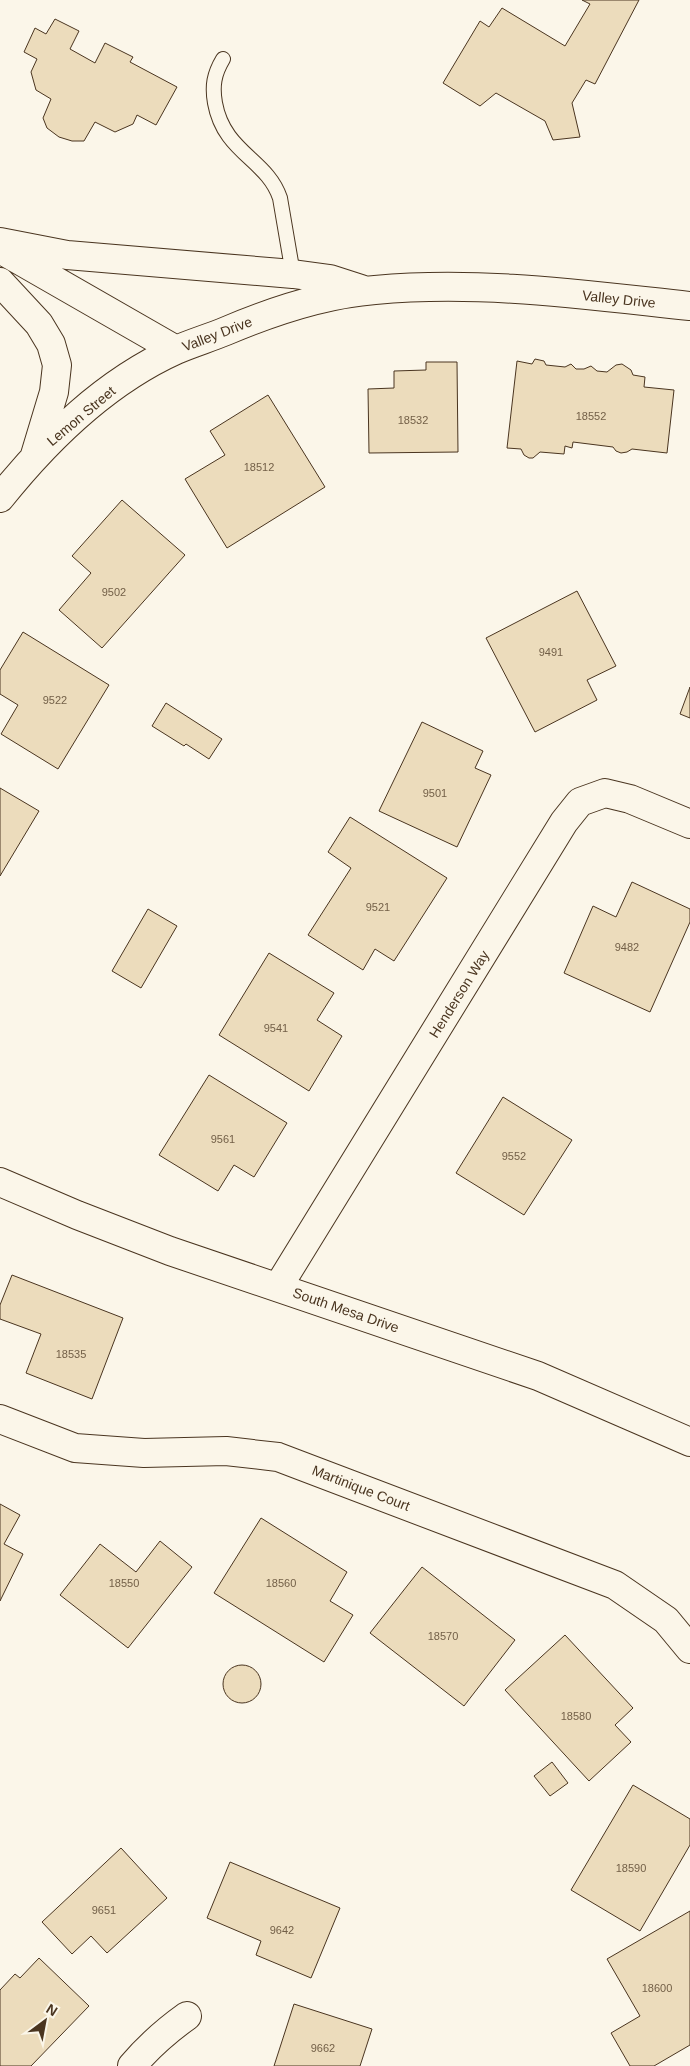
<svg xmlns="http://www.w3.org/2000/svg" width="690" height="2066" viewBox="0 0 690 2066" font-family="Arial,sans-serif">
<rect width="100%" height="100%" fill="#fbf6e9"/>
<path fill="#ecdcbc" stroke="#4a3520" d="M582,0H639L595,84L586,80L572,103L580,137L553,140L545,121L496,93L480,106L443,83L480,21L489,27L502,8L565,46L590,4Z
M55,19L79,31L70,49L95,63L105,43L133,57L130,62L177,87L156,125L137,115L133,124L115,132L95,122L84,141H72L59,137L47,128L43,118L51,99L36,90L31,72L37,59L24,52L35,28L46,34Z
M535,359L544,361L546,365L565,367L571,364L576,369H584L591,366L597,371L607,372L616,365L622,364L631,370L633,375L645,377L644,387L674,390L667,453L632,449L627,452L621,453L616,451L613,447L573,442L572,448L565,446L564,454L540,452L533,458H529L524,455L521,449L507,448L517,361L532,364Z
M426,362H457L458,452L369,453L368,389L394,388V371L426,370Z
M268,395L325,487L227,548L185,479L225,455L210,431Z
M122,500L185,555L102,648L59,610L91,573L72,556Z
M577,591L616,666L587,680L597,700L535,732L486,638Z
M23,632L109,685L58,769L1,734L18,705L0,694V670Z
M690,687V718L680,714Z
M166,703L222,739L209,759L186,744L184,746L152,726Z
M422,722L483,751L475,768L491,775L457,847L379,811Z
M0,788L39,811L0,876Z
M350,817L447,878L394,961L375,949L363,970L308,935L351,868L328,852Z
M632,882L690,909V922L650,1012L564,973L593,906L616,917Z
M148,909L177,926L141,988L112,971Z
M269,953L334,993L317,1020L342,1036L309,1091L219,1035Z
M209,1075L287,1123L254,1177L234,1165L218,1191L159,1155Z
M503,1097L572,1140L524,1215L456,1173Z
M12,1275L123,1318L92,1399L26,1373L41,1334L0,1319V1305Z
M0,1504L20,1515L4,1544L23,1554L0,1601Z
M261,1518L347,1572L330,1601L353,1615L324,1662L214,1593Z
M160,1541L192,1567L128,1648L60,1595L100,1544L136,1572Z
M422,1567L515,1640L464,1706L370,1633Z
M565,1635L633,1708L615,1725L631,1742L589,1781L505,1690Z
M223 1684a19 19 0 1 1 38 0a19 19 0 1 1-38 0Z
M552,1762L568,1783L550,1796L534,1776Z
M633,1785L690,1819V1845L640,1931L571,1890Z
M121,1848L167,1898L107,1953L91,1936L72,1954L42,1922Z
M230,1862L340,1908L311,1978L256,1955L261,1941L207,1918Z
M690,1911V2045L654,2066H630L611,2033L640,2016L607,1959Z
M39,1958L89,2006L31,2066H0V1990L15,1974L20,1978Z
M294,2004L372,2029L360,2066H274Z"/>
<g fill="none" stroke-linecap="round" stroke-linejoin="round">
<defs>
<path id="lane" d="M223,59C214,74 212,86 215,103C224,153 267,159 280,198L293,274"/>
<path id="street" d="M278,1287L564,822L580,802L605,793L630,799L690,824
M0,1419L75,1448L144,1453L226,1451L278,1457L615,1585L666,1620L690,1649
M132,2066C148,2047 166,2031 187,2016"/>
<path id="secondary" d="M0,242L67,255L293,274L330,279L361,289
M0,249L176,350
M0,282L39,324L51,344L57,365L54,392L35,455
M0,498C48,438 105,382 176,350C192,343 209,338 226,331C273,311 324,294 375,290C480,280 586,295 690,306
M0,1182L77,1215L170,1251L538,1376L690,1442"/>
</defs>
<use href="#lane" stroke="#4a3520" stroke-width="16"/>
<use href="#street" stroke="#4a3520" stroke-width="30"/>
<use href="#secondary" stroke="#4a3520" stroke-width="30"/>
<use href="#lane" stroke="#fbf6e9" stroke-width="14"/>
<use href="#street" stroke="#fbf6e9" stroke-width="28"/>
<use href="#secondary" stroke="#fbf6e9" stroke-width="28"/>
</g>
<g text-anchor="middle" stroke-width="4" stroke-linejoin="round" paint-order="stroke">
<g font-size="11" fill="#725f47">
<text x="591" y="420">18552</text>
<text x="413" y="424">18532</text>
<text x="259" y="471">18512</text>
<text x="114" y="596">9502</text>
<text x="551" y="656">9491</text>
<text x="55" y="704">9522</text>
<text x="435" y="797">9501</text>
<text x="378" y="911">9521</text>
<text x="627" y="951">9482</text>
<text x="276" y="1032">9541</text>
<text x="223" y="1143">9561</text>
<text x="514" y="1160">9552</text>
<text x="71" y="1358">18535</text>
<text x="124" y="1587">18550</text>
<text x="281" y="1587">18560</text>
<text x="443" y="1640">18570</text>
<text x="576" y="1720">18580</text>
<text x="631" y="1872">18590</text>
<text x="104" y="1914">9651</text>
<text x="282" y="1934">9642</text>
<text x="657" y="1992">18600</text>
<text x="323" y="2052">9662</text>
</g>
<g font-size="14" fill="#4a3520" stroke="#fbf6e9">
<text transform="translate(619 299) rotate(6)" y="5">Valley Drive</text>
<text transform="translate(217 334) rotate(-21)" y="5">Valley Drive</text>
<text transform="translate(81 416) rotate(-40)" y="5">Lemon Street</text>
<text transform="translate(459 994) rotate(-58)" y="5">Henderson Way</text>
<text transform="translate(346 1310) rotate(19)" y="5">South Mesa Drive</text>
<text transform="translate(361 1488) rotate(21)" y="5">Martinique Court</text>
</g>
</g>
<g transform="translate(45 2021) rotate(32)" stroke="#fbf6e9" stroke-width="4" paint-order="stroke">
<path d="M0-4L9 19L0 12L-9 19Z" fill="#4a3520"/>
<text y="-8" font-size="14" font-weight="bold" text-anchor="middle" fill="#4a3520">N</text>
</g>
</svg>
